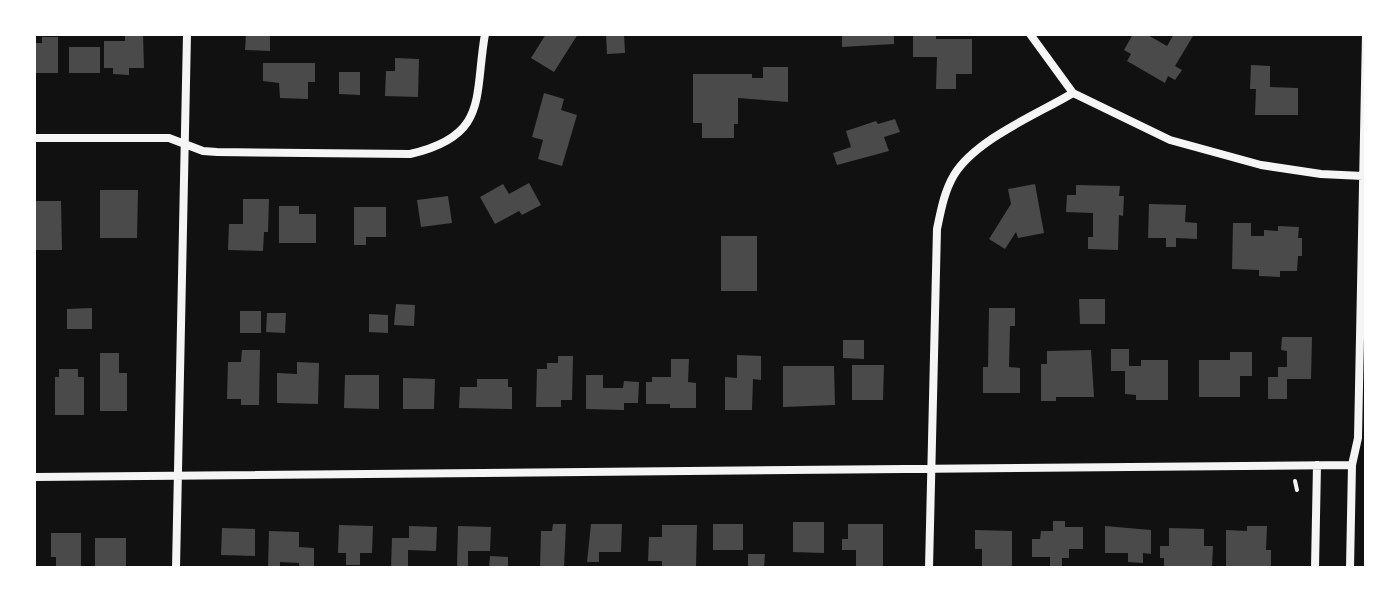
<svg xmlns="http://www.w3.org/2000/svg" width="1400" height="602" viewBox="0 0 1400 602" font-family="Cabin,sans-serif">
<rect width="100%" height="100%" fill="#111"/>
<path fill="#4a4a4a" d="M125,34H143L144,68H129V75L113,74V68H104V41H125Z
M246,34H270V51L245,50Z
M546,34H578L554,72L531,58Z
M606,34H624L625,53L607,54Z
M842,34H894V44L842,47Z
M913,34H936V39H972V74H956V89H936L937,57H913Z
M1133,34H1146L1167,46L1174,34L1193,36L1175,66L1182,70L1175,80L1168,76L1165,83L1127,61L1131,54L1124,50Z
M42,37H58V73H34V43H42Z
M69,47H100V73H69Z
M395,58L419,59L418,97L385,96L386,71H395Z
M263,63H315V82H308V99L280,98L279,83L263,81Z
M1251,65L1270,66V87L1298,88V115H1255L1256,89H1250Z
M763,67H788V102L738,98V124H734V138H702V123H693V74H752V78H763Z
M339,72H360V95L339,94Z
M544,93L564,99L561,110L577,115L562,166L538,159L543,140L532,137Z
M895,119L900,132L884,137L889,151L837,165L833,153L851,147L846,131L876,121L878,124Z
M529,183L541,205L522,215L519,211L495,224L480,197L503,184L509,194Z
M1035,184L1044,233L1018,238L1016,232L1005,249L989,239L1011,204L1008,189Z
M1076,185L1120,186L1119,196H1124L1123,216L1119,215L1118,250L1088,249V237H1093V213L1066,212L1067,195H1076Z
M100,190H138L137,238H100Z
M448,196L452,223L421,227L417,200Z
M243,199H269L268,232H264L263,251L228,250L229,224H243Z
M34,201H61L62,250H34Z
M1149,204L1186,205L1185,222L1197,223V239L1176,238V247H1166V238H1148Z
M279,206H299V214H316V243H279Z
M354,207H386V237H366V245H354Z
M1233,223H1251V236H1264V230L1278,231V226L1299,227L1298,238H1302V256H1298L1297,271H1280V277L1259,276V270L1232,269Z
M721,236H757V291H721Z
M1079,299H1105V324H1080Z
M396,304L415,305L414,326L394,325Z
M92,308V329H67V309Z
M989,308H1015V326H1010L1009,367L1020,368V393H983V367H988Z
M240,311H261V333H240Z
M267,313H286L285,333L266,332Z
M369,314L388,315V333L369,332Z
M1282,337H1312L1311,379H1287V399H1268V377H1278V367H1287V351L1281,350Z
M843,340H864V359L843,358Z
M1111,349H1129V366H1141V360H1168V400H1136V395L1125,394V371H1111Z
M242,350H260L259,405H241V399H227L228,362H241Z
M1091,350L1094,397H1056V401H1041V364H1047V351Z
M1230,352H1252V376H1240V397H1199V360H1230Z
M100,353H119V373H127V411H100Z
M737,355L761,356V380L753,379L752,410H725V377L737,378Z
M558,356H573L572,400H561V407H536L537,369H547V363H558Z
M671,359H689L688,382L696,383V408H670V404H646V382H652V377H671Z
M297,362L319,363L318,404L277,403V373L297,374Z
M852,365H884L883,400H852Z
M783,366H834L835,405L783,407Z
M59,369H78V377H84V415H55V377H59Z
M345,375H379V409L344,408Z
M586,375H603V388H623L624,381L639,382L638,403H624V410L586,409Z
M403,378L435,379L434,409H403Z
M477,379H508V387H512V409L459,408L460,387H477Z
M1053,521H1065V527H1083V549H1069V558H1062V568H1050V557H1032V539H1040L1041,531H1053Z
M793,522H824V553L793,552Z
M553,524H566L564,568H540L541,531H552Z
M591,524H622L621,552H599V562H587Z
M713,524H743V550H713Z
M848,524H883V567L856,566V550H842V539H848Z
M339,525L373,526L372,553H360V565H346V553H338Z
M662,525H697L696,566H662V561H648L649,537H662Z
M409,526L437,527L436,551L408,550V568H391L392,538H409Z
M458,526L491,527L490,551H468V568H457Z
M1105,526L1151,530V554L1143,553V563L1128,562V553H1105Z
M1247,526H1267L1266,550H1271V568H1226V530L1247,531Z
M222,528L255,529V556L221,555Z
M1169,528L1204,529V546H1213L1212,568H1164V558H1160V546H1169Z
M975,530L1012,531V568H982V549H975Z
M269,531L299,532V547L314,548V568H299V563L280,562V568H268Z
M51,533H81V568H56V557H51Z
M95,538H126V568H95Z
M748,554H765L764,568H748Z
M490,556L508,557V568H489Z"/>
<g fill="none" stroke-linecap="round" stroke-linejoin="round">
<path stroke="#f5f5f5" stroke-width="4" d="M1295,481L1297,490"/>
<path stroke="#f5f5f5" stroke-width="8" d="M1030,34L1073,93L1170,140L1261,165L1321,174L1363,176
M34,138H169L203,151L217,152L410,154C489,136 474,97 485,34
M34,477L1352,465
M176,568L187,34
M929,568L937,229C941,210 944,192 954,175C976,139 1038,114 1073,93
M1315,568L1317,465
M1350,568L1352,465L1358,438L1366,34"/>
</g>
<rect width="1400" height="602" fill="none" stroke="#ffffff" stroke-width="72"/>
</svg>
